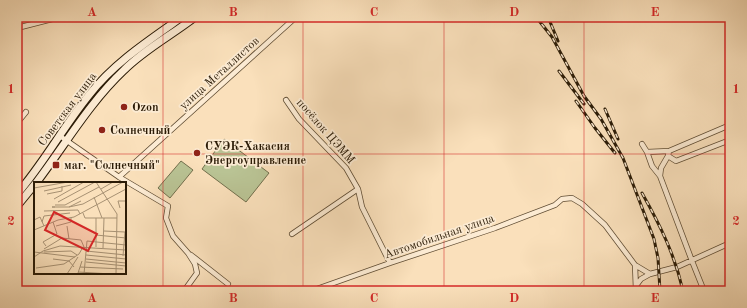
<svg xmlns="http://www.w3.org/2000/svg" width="747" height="308" viewBox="0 0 747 308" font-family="'Old Standard TT',serif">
<rect width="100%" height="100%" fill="#fae0bb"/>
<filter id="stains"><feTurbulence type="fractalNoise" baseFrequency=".005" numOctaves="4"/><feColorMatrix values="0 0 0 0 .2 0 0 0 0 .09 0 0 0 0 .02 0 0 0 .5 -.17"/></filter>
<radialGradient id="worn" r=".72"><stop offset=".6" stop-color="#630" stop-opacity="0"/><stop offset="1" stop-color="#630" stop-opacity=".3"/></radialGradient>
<path fill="#b9c394" stroke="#726f4d" d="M188,17H190L130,60L116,72L82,113L81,111L100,86L125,61Z
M224,139L269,173L246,202L202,169Z
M181,161L193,170L170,198L158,188Z"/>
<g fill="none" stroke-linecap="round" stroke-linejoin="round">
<defs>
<path id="street" d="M17,28L60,17
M286,100L299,119L346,168L358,189L362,207L390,263
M17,123L26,112
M60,136L119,177L168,206L166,218L173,236L188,253L195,264L197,273L184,291
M642,144L647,152
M668,156L669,151L730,125
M660,176L652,166L647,152L669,151
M119,177L296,17
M292,234L358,189
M191,255L228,284
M635,265L636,291
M311,291L390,263L495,228L555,205L562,199L572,198L582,204L605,225L635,265L650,274L677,267L730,243
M632,291L641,279L650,274
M704,291L692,261L660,176L661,168L668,156L676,161L730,140"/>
<path id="secondary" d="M36,183C65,145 89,103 124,70C145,49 172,35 195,17
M17,194C44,163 63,127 89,95C114,63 148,41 182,17
M17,206L35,184"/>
</defs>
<use href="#street" stroke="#5f4c33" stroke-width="6"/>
<use href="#secondary" stroke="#2b1b06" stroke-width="9"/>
<use href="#street" stroke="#fcebd3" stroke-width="4.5"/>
<use href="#secondary" stroke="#fcebd3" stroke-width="7"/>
<defs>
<path id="rail" d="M536,17L552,37L584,96L601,119L623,158L654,239L658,258L660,291
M548,17L558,41
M559,71L584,104
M576,101L595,128L615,153
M605,109L618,139
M642,193C660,225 675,255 683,291"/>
</defs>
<use href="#rail" stroke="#2b1b06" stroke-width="3"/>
<use href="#rail" stroke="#fcebd3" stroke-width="1.5" stroke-dasharray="4.5" stroke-linecap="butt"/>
</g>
<path fill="none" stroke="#d62828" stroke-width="1" stroke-opacity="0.55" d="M163,17V291M303,17V291M444,17V291M584,17V291M17,154H730"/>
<g fill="#8f2418" stroke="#fcebd3" stroke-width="1.5">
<circle cx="124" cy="107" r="4"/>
<circle cx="102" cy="130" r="4"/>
<circle cx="197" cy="153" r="4"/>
<rect x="52" y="161" width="8" height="8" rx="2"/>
</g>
<g text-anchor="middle" stroke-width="3.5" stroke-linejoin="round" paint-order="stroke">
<g font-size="12" fill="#2b1b06" stroke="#fcebd3">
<text transform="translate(219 73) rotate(-42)" y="4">улица Металлистов</text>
<text transform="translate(67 109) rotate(-53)" y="4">Советская улица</text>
<text transform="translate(326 131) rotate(49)" y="4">посёлок ЦЭММ</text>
<text transform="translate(439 236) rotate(-19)" y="4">Автомобильная улица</text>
</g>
<g font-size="12" font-weight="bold" fill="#2b1b06" stroke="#fcebd3" text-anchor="start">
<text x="132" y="111">Ozon</text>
<text x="110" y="134">Солнечный</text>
<text x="205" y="150">СУЭК-Хакасия<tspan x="205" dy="14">Энергоуправление</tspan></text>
<text x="64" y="169">маг. "Солнечный"</text>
</g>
</g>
<g transform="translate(34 182)">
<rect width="92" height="92" fill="#fae0bb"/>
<path fill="none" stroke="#a79173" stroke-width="1" d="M62,0L83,32L82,92M0,6L34,0M67,7L79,0M10,9L37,3M13,12L28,9V4M60,15L68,36M20,17L50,0M24,20L61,0M21,23H31L65,5M21,25H18H35L47,19M35,25L49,22L89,0M86,26L84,19H92M10,29L44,28L46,32M49,31L51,36H83M0,38L6,35L10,44M8,40L10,34L36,31M22,44L37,40V36M33,44L35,57M0,48L24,38L40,35L92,7M70,49L91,50M62,53L92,56M12,64L9,60L23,52L19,40M62,65V36M69,66L70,36M10,67L28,56L47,58L50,65M52,69L92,73M0,70L41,75M10,70L37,69L43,73M52,73L92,77M89,74L91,50M0,75L9,69L26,64L92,68M19,77L35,79L40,85M52,77L92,81M52,80L92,84M46,85L89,87M2,86L30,82L45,72L49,65M44,90L77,92M44,91L48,79M33,92L44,75M50,92L53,59L92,63"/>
<path fill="#d62828" fill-opacity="0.15" stroke="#d62828" stroke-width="2" d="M20,30L63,52L54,69L11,48Z"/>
<rect width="92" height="92" fill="none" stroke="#2b1b06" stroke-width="2"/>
</g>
<rect width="747" height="308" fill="none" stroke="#fae0bb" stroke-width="44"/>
<rect x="22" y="22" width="703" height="264" fill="none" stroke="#d62828" stroke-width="1.5"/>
<g font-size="13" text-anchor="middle" font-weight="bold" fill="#d62828">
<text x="92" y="16">A</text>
<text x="233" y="16">B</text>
<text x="374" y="16">C</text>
<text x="514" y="16">D</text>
<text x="655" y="16">E</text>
<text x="11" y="93">1</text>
<text x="736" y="93">1</text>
<text x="11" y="225">2</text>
<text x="736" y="225">2</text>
<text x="92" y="302">A</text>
<text x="233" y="302">B</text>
<text x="374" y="302">C</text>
<text x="514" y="302">D</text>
<text x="655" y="302">E</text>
</g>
<rect width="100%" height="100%" filter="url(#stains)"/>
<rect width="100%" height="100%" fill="url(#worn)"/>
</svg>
